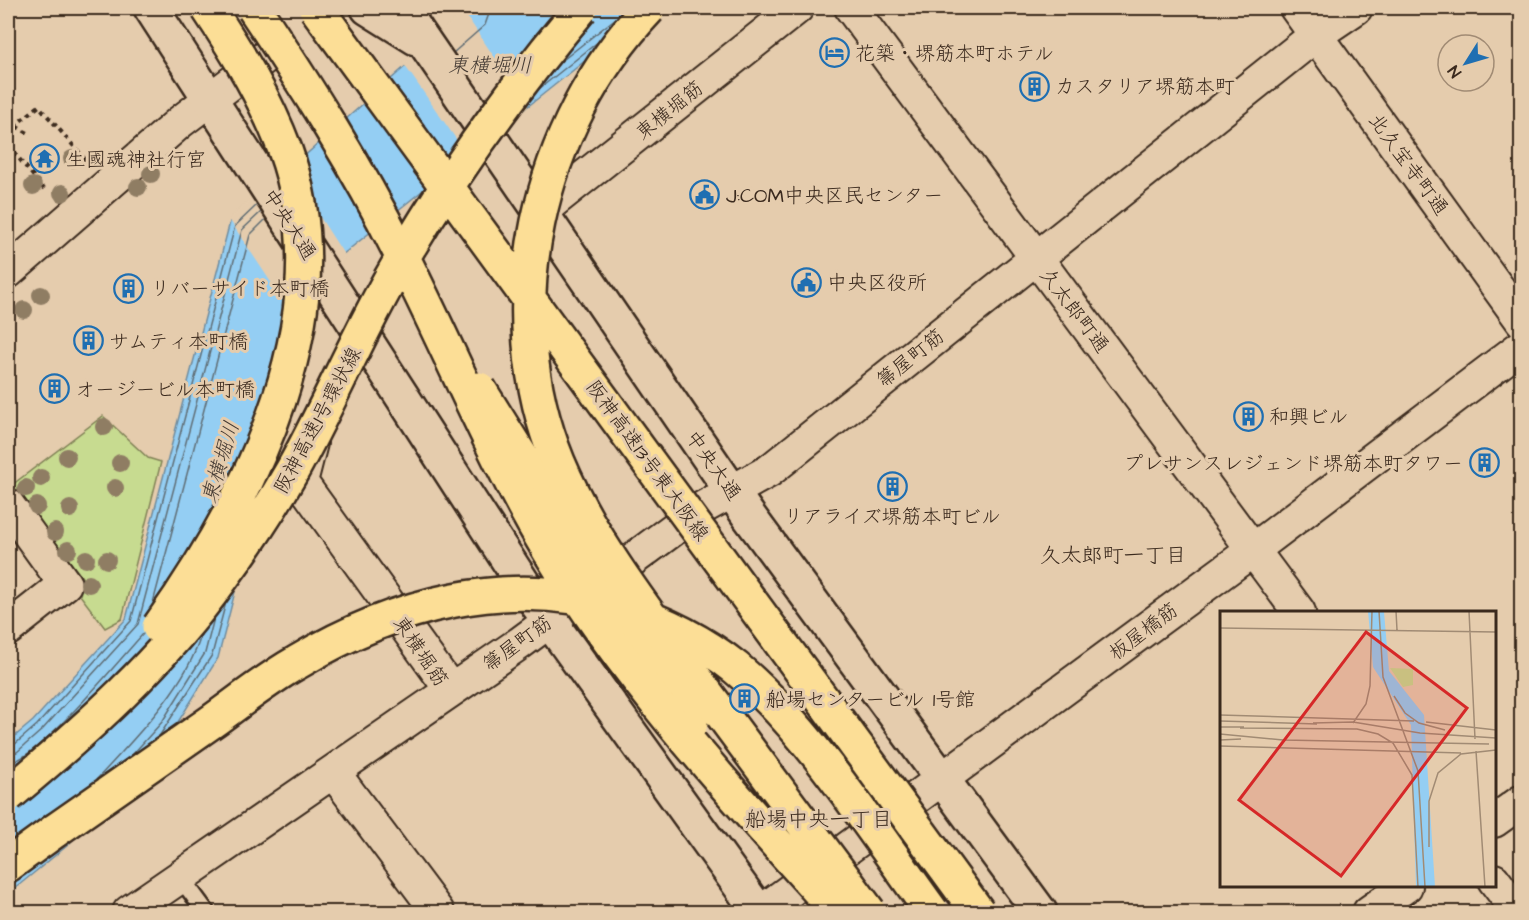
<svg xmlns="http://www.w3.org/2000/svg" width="1529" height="920" viewBox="0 0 1529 920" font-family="'Architects Daughter','Klee One',sans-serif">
<rect width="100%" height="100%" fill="#e5ccad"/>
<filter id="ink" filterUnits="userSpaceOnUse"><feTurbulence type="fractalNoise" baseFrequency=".0167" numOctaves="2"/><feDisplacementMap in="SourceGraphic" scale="12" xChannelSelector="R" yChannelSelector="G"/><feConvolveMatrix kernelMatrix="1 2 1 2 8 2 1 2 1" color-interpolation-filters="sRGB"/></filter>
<g filter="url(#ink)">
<path fill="#c7db90" stroke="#818257" stroke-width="1.5" d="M103,416L148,458L161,462L122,619L105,628L80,595L84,580L12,485Z"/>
<path fill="#94cef3" stroke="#708c9e" stroke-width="1.5" d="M471,8H651L342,255L305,319L218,658L173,730L68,845L8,894V742L33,721L126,619L230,222Z"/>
<path fill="#e5ccad" d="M464,12L528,107L468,156L403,63Z
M287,166L345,256L304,332L229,219Z"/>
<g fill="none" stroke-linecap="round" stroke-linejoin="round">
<path stroke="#5f6c73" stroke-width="1.5" d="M453,53L485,25L491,8
M559,63L621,14
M539,89L599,41
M153,603L250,235L266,219
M160,735L212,655L226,602
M8,746L14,745L37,725L131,621L235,226L257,205
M8,754L17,752L42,730L138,624L242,230L261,212
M132,755L162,722L205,653L214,618
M8,763C36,762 120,659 143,634
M97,779C133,740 187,686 201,635"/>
<defs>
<path id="lane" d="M181,878L206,912"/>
<path id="street" d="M851,8L1299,612
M1296,8L1522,321
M540,212L797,8
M8,272L180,122L268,55
M311,443L301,482L451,690
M8,505L65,584L8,629
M334,773L438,912
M1494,821L1522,801
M1494,880L1518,912
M129,912L520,643L702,508L769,471L1316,35L1356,8
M761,912L1253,550L1522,346
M1369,912L1406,886"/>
<path id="secondary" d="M151,8L528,591L759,912
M368,8L416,38
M401,8L748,515L1040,912"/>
<path id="highway" d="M8,865L56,830"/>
</defs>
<use href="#lane" stroke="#3b2a1e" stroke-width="21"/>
<use href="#street" stroke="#3b2a1e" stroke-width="36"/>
<use href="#secondary" stroke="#3b2a1e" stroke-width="38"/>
<use href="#highway" stroke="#3b2a1e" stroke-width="38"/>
<path stroke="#3b2a1e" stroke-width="4" stroke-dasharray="4.5 4.5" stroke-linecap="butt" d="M8,122L28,133
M14,126L39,106L90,165
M8,130L9,123
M8,145L44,189"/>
<use href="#lane" stroke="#e5ccad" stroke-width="16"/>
<use href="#street" stroke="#e5ccad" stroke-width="32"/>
<use href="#secondary" stroke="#e5ccad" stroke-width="33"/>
<use href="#highway" stroke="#fcde96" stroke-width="33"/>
<defs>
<path id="primary-bridge" d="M479,389L661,681L691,723"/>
<path id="highway-bridge" d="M254,8C306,86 357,166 399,250C450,350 492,455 550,552C630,684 736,798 838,912
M316,8L978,912
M649,8C537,127 495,309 558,462C591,541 645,609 695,678C753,756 811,834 869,912
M159,627C252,496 344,313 285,150C266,99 238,53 208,8
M8,795C86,730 163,661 222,578C247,544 271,508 292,471C329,405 358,334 396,269C450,176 512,90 581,8
M56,830C107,794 159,758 211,722C239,702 266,680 296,663C394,604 509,573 621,608C664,622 701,640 736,668C809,729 875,834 932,912"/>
</defs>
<use href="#primary-bridge" stroke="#3b2a1e" stroke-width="38" stroke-linecap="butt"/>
<use href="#highway-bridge" stroke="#3b2a1e" stroke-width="38" stroke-linecap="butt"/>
<use href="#primary-bridge" stroke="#fcde96" stroke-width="33"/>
<use href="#highway-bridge" stroke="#fcde96" stroke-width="33"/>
</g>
<g fill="#8f7d64">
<circle cx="72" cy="159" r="9"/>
<circle cx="151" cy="174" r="9"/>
<circle cx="33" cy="186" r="9"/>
<circle cx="138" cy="187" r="9"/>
<circle cx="62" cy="193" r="9"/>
<circle cx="41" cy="295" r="9"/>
<circle cx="24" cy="310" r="9"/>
<circle cx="104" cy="427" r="9"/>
<circle cx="67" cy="457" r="9"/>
<circle cx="120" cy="463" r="9"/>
<circle cx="41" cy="478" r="9"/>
<circle cx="26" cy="488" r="9"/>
<circle cx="115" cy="488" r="9"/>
<circle cx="37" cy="506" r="9"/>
<circle cx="70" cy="509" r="9"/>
<circle cx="55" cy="532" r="9"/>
<circle cx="68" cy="550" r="9"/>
<circle cx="86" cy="559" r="9"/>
<circle cx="107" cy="560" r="9"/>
<circle cx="89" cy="584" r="9"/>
</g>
</g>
<defs>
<symbol id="hotel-ring" viewBox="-11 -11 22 22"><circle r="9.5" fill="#e5ccad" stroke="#1f6fb2" stroke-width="1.5"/><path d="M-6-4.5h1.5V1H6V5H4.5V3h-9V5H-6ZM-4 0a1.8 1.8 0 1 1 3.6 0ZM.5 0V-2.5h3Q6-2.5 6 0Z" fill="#1f6fb2"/></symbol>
<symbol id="building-ring" viewBox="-11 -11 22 22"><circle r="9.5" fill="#e5ccad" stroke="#1f6fb2" stroke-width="1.5"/><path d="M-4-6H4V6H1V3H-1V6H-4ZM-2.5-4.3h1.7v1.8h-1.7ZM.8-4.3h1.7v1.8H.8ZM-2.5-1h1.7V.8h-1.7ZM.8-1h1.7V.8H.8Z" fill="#1f6fb2"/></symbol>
<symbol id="temple-ring" viewBox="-11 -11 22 22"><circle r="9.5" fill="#e5ccad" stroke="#1f6fb2" stroke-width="1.5"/><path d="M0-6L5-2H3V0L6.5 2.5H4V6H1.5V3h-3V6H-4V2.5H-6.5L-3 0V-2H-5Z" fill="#1f6fb2"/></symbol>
<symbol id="civic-ring" viewBox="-11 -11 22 22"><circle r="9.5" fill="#e5ccad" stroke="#1f6fb2" stroke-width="1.5"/><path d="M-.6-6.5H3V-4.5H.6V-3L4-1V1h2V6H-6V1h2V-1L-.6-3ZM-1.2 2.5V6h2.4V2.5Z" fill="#1f6fb2"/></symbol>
</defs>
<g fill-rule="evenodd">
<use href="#hotel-ring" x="818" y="36" width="33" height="33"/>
<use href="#building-ring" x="1018" y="70" width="33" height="33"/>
<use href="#temple-ring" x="28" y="142" width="33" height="33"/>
<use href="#civic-ring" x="688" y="178" width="33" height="33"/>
<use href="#civic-ring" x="790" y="266" width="33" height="33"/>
<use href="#building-ring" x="112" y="272" width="33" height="33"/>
<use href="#building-ring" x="72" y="324" width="33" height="33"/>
<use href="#building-ring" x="38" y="372" width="33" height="33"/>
<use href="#building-ring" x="1232" y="400" width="33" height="33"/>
<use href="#building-ring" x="1468" y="446" width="33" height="33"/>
<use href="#building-ring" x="876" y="470" width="33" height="33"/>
<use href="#building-ring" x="728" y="682" width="33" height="33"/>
</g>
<g text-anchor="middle" stroke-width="6" stroke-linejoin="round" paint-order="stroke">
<g font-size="20" fill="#3b2a1e" stroke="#e5ccad" text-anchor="start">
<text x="855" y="60">花築・堺筋本町ホテル</text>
<text x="1055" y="93">カスタリア堺筋本町</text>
<text x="66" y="166">生國魂神社行宮</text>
<text x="726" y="202">J:COM中央区民センター</text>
<text x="827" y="289">中央区役所</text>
<text x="150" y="295">リバーサイド本町橋</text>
<text x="109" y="348">サムティ本町橋</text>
<text x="75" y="396">オージービル本町橋</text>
<text x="1269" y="423">和興ビル</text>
<text x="1463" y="470" text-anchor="end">プレサンスレジェンド堺筋本町タワー</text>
<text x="892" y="523" text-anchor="middle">リアライズ堺筋本町ビル</text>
<text x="766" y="706">船場センタービル 1号館</text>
</g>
<g font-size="20" fill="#3b2a1e" stroke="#e5ccad">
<text transform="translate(669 110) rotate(-39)" y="7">東横堀筋</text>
<text transform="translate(1409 164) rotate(54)" y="7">北久宝寺町通</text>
<text transform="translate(290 224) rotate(57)" y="7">中央大通</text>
<text transform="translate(1075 310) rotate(53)" y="7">久太郎町通</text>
<text transform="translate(910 358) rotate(-39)" y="7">箒屋町筋</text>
<text transform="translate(317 420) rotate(-62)" y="7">阪神高速1号環状線</text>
<text transform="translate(648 460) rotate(54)" y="7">阪神高速13号東大阪線</text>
<text transform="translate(714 465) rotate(55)" y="7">中央大通</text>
<text transform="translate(1143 631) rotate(-37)" y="7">板屋橋筋</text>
<text transform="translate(517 643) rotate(-36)" y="7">箒屋町筋</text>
<text transform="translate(421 651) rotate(56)" y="7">東横堀筋</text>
</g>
<g font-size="21" font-style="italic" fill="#443a33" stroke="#e5ccad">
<text x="490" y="72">東横堀川</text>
<text transform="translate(220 462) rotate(-73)" y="7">東横堀川</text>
</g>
<g font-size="21" fill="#3b2a1e" stroke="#e5ccad">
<text x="1113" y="562">久太郎町一丁目</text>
<text x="819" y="826">船場中央一丁目</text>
</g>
</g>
<g transform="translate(1220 611)">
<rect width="276" height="276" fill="#e5ccad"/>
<path d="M170,57L193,58V74L183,76Z" fill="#c7db90"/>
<path d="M148,0L164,1L169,60L204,104L215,276H196L191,114L153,56Z" fill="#94cef3"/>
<path fill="none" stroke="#a18b74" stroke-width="1.5" d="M159,0L163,66L198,160L205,276M176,0L177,19M249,0L255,128M0,17L276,21M174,85L185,102L199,112L225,119M0,104L194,110M0,110L97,113M206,111L276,119M93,112L133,111L200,122L276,127M133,112L146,93L150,75L152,0M0,116H24M20,117L137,118L158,123L173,132L192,164L198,276M0,123L63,129L269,133M0,129L21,128M0,135L241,142M256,140L265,276M209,236V190L218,162L241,143L276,139"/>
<path fill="#d62828" fill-opacity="0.15" stroke="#d62828" stroke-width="3" d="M146,21L247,97L121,265L19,189Z"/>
<rect width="276" height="276" fill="none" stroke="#3b2a1e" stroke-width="3"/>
</g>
<rect width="1529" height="920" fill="none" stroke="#e5ccad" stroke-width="30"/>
<rect x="15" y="15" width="1499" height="890" fill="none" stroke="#3b2a1e" stroke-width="2" filter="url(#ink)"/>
<g transform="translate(1466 63) rotate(233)"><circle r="28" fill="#e5ccad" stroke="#a18b74" stroke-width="1.5"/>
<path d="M0-4.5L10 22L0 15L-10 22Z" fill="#1f6fb2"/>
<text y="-9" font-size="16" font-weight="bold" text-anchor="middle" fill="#3b2a1e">N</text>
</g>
</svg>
